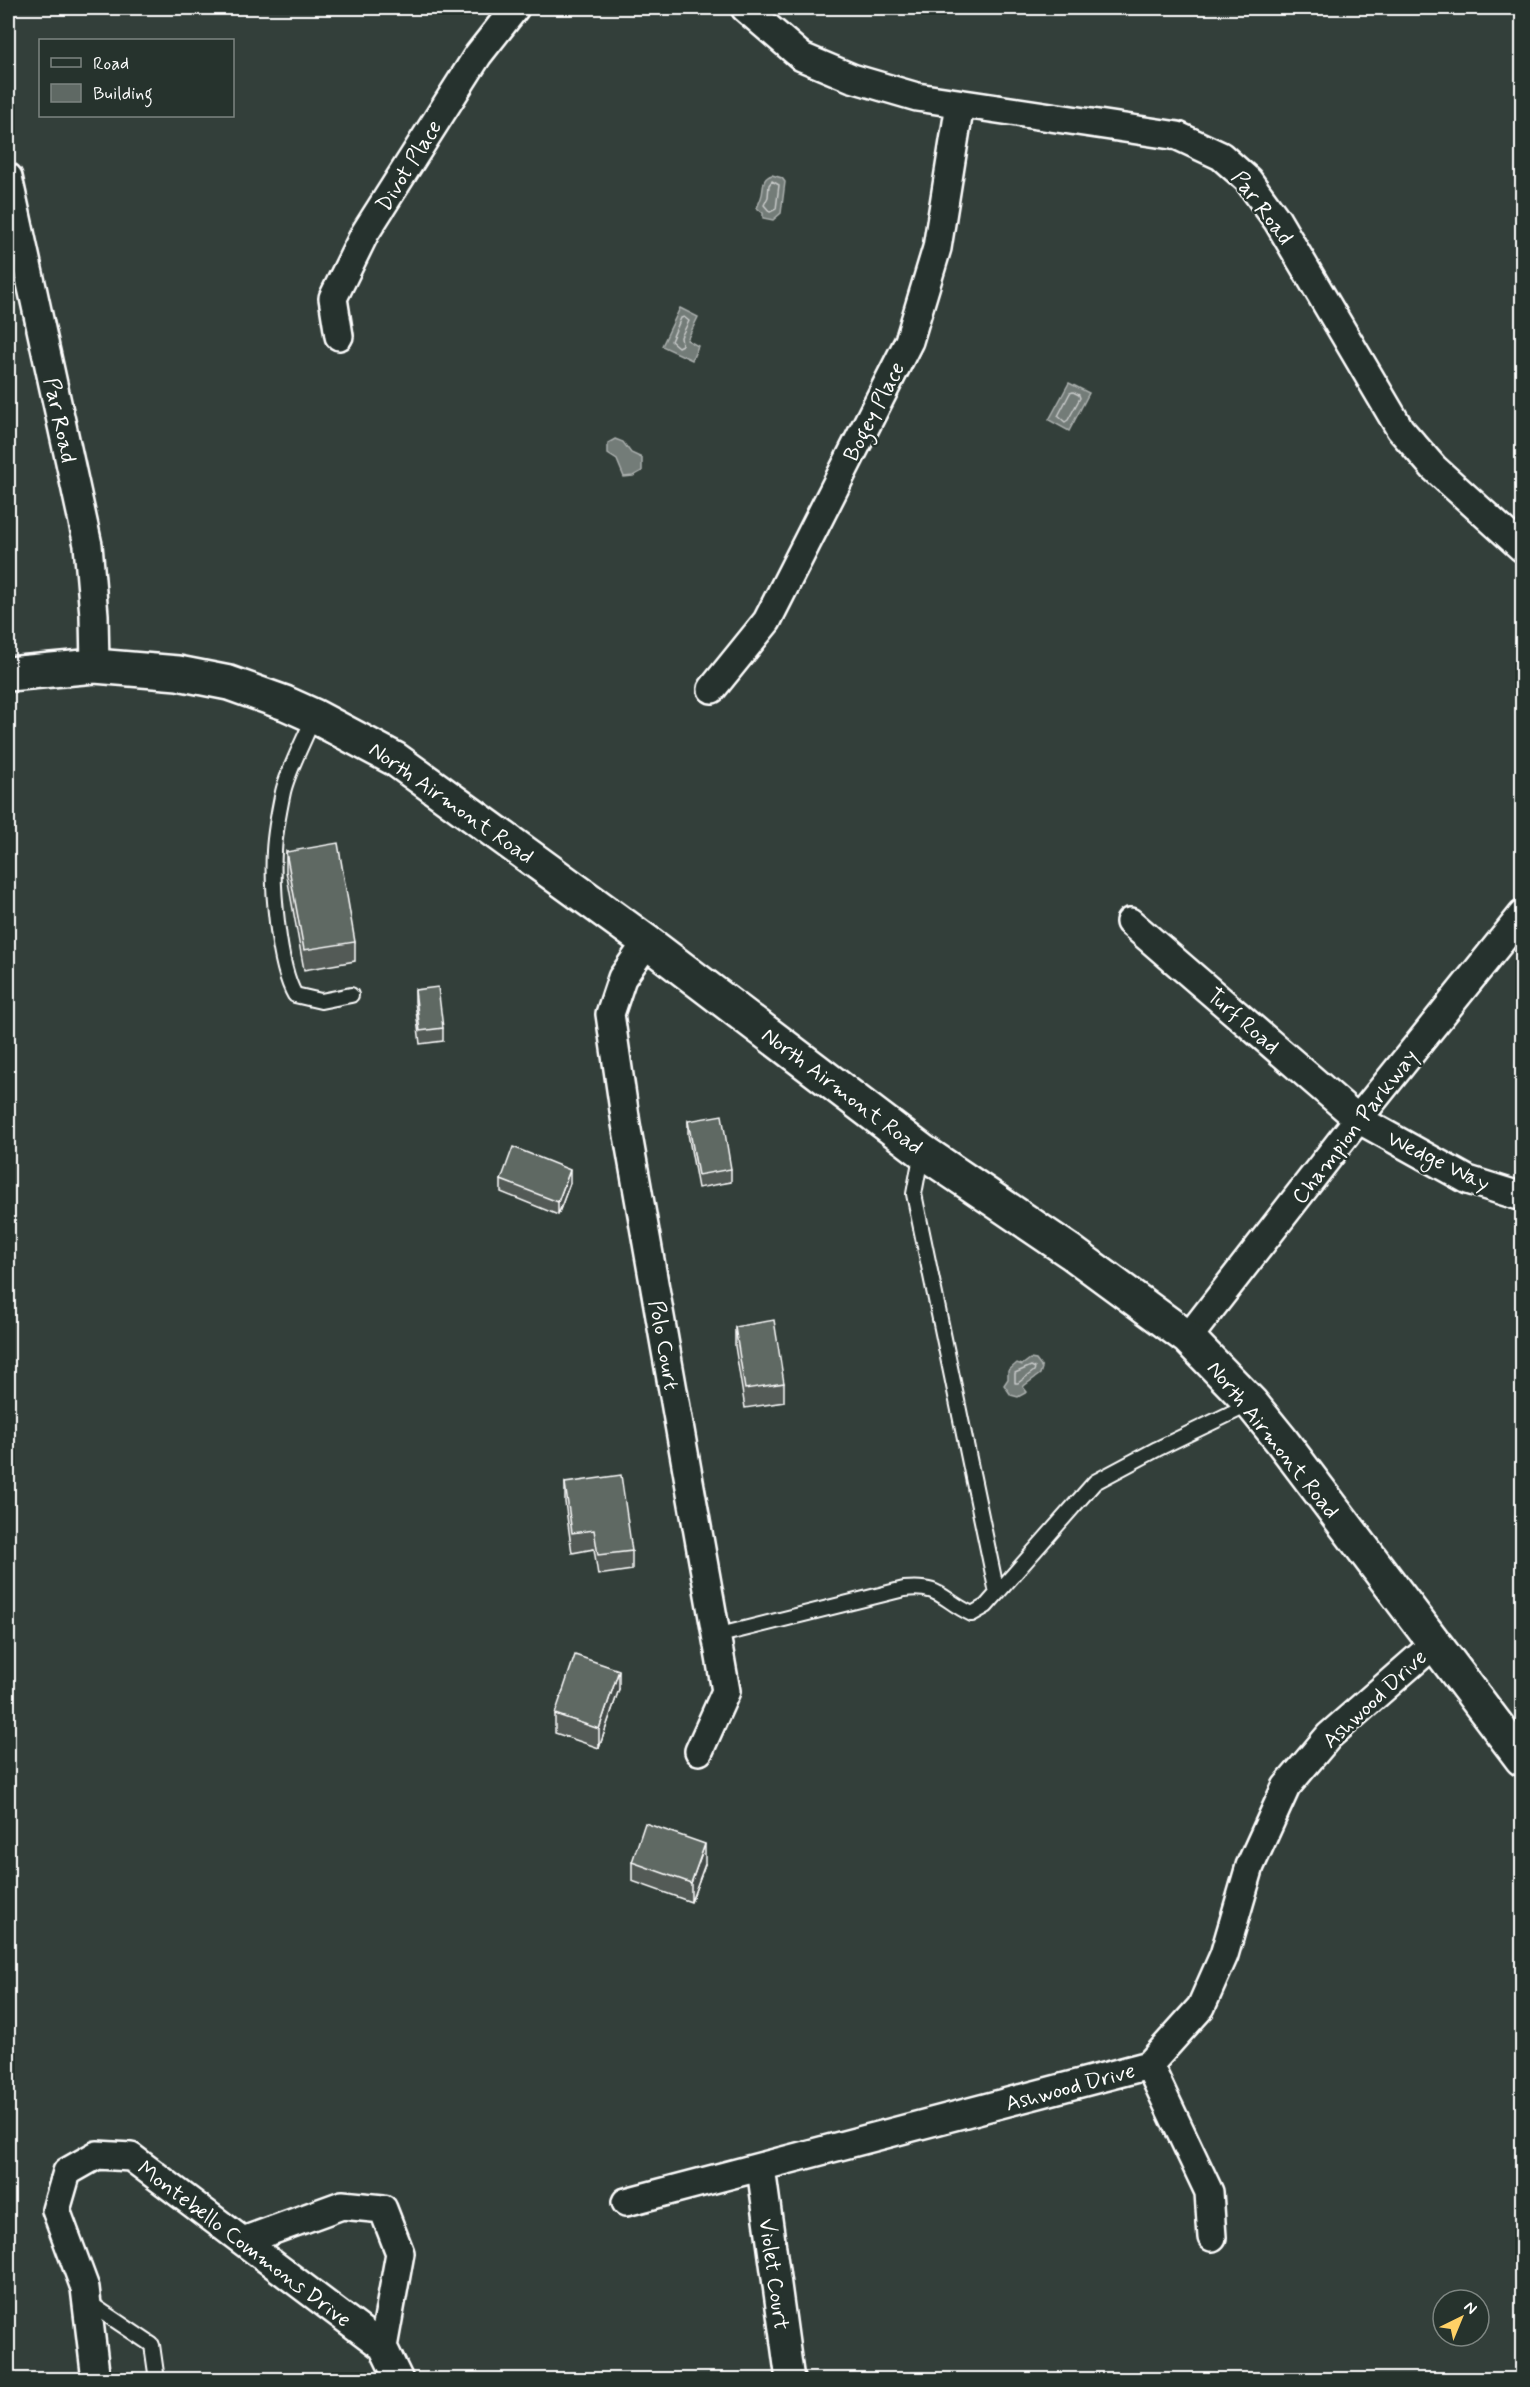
<svg xmlns="http://www.w3.org/2000/svg" width="1530" height="2387" viewBox="0 0 1530 2387" font-family="Mynerve,sans-serif">
<rect width="100%" height="100%" fill="#333f3a"/>
<filter id="ink" filterUnits="userSpaceOnUse"><feTurbulence type="fractalNoise" baseFrequency=".0167" numOctaves="2"/><feDisplacementMap in="SourceGraphic" scale="12" xChannelSelector="R" yChannelSelector="G"/><feConvolveMatrix kernelMatrix="1 2 1 2 8 2 1 2 1" color-interpolation-filters="sRGB"/></filter>
<g filter="url(#ink)">
<path fill="#737b78" stroke="#abb0ae" stroke-width="1.5" d="M772,175L782,178L785,182L781,213L773,220L763,218V213L757,208C758,205 760,201 761,198C765,188 760,179 772,175Z
M680,308L698,317L687,340L698,346L692,360L662,346Z
M1069,383L1089,393L1069,431L1049,420Z
M615,439L623,442L631,453L642,458V471L633,476L624,477L617,460L608,454V443Z
M1030,1359L1036,1360L1042,1368L1040,1374L1025,1385L1023,1387L1027,1392L1018,1397L1011,1395L1004,1385L1008,1379V1371L1017,1363L1022,1365Z"/>
<g fill="none" stroke-linecap="round" stroke-linejoin="round">
<path stroke="#c7cac9" stroke-width="1.5" d="M772,181L779,185L776,209L770,212L764,205L768,197L769,185Z
M684,317L689,321L681,337L682,345L678,347L671,341L681,318Z
M1073,392L1079,395L1080,398L1068,420L1065,422L1058,416L1070,393Z
M1031,1366L1035,1368L1034,1371L1018,1383H1015V1373Z"/>
<defs>
<path id="service" d="M314,716C305,739 288,770 283,792C279,811 275,832 274,851C272,886 278,966 295,995L321,1001L351,995
M922,1151L914,1194L997,1593
M716,1636L904,1589C942,1585 941,1600 972,1614L986,1606L1095,1482L1157,1449L1250,1404
M88,2302L152,2345L157,2380"/>
<path id="minor" d="M745,8L802,57L852,78L917,97L1178,136L1221,156L1248,180L1277,220L1400,429L1434,468L1522,548
M8,177L88,545L94,615L95,666
M339,336L333,298L365,233L478,55L515,8
M712,689L767,621L909,341L937,248L960,104
M1130,922L1358,1119L1468,1180L1516,1195H1522
M647,942L622,978L610,1014L626,1124L726,1691L699,1751
M1188,1338L1358,1119L1522,915
M1149,2065L1209,2192L1212,2237
M761,2168L790,2380
M626,2202L1149,2065L1201,2007L1224,1955L1250,1866L1286,1787L1329,1736L1434,1644
M243,2241L342,2205L383,2209L400,2253L383,2347
M96,2380L85,2288L56,2210L67,2172L97,2155L131,2157L383,2347L399,2380"/>
<path id="tertiary" d="M8,674L95,666L178,673L229,683L285,703L314,716L395,759L647,942L922,1151L1071,1252L1188,1338L1251,1403L1281,1440L1522,1759"/>
</defs>
<use href="#service" stroke="#fff" stroke-width="18"/>
<use href="#minor" stroke="#fff" stroke-width="32"/>
<use href="#tertiary" stroke="#fff" stroke-width="38"/>
<use href="#service" stroke="#26332d" stroke-width="14"/>
<use href="#minor" stroke="#26332d" stroke-width="27"/>
<use href="#tertiary" stroke="#26332d" stroke-width="33"/>
</g>
<path fill="#525a56" stroke="#fff" stroke-width="1.5" d="M286,852L355,942V961L304,970L286,871Z
M415,990L443,1028V1041L420,1044L415,1002Z
M688,1121L731,1169V1182L698,1188L688,1134Z
M501,1180L570,1183L558,1215L501,1192Z
M735,1327L784,1383V1402L745,1408L735,1346Z
M565,1483L632,1551V1570L598,1575L594,1549L572,1553L565,1502Z
M619,1689L599,1748L555,1733V1714Z
M632,1862L705,1864L691,1902L632,1881Z"/>
<path fill="#424a46" stroke="#fff" stroke-width="1.5" d="M570,1170V1183L558,1215V1202Z
M619,1670V1689L599,1748V1729Z
M705,1844V1864L691,1902V1883Z"/>
<path fill="#5f6964" stroke="#fff" stroke-width="1.5" d="M338,843L355,942L304,950L286,852Z
M438,987L443,1028L420,1031L415,990Z
M722,1115L731,1169L698,1175L688,1121Z
M513,1147L570,1170L558,1202L501,1180Z
M774,1320L784,1383L745,1389L735,1327Z
M621,1475L632,1551L598,1555L594,1530L572,1533L565,1483Z
M575,1655L619,1670L599,1729L555,1714Z
M645,1823L705,1844L691,1883L632,1862Z"/>
</g>
<g text-anchor="middle" stroke-width="5" stroke-linejoin="round" paint-order="stroke">
<g font-size="22" fill="#fff" stroke="#26332d">
<text transform="translate(408 165) rotate(-58)" y="8">Divot Place</text>
<text transform="translate(1263 207) rotate(53)" y="8">Par Road</text>
<text transform="translate(873 411) rotate(-63)" y="8">Bogey Place</text>
<text transform="translate(61 420) rotate(78)" y="8">Par Road</text>
<text transform="translate(452 802) rotate(35)" y="8">North Airmont Road</text>
<text transform="translate(1244 1020) rotate(41)" y="8">Turf Road</text>
<text transform="translate(843 1090) rotate(37)" y="8">North Airmont Road</text>
<text transform="translate(1354 1126) rotate(-52)" y="8">Champion Parkway</text>
<text transform="translate(1439 1160) rotate(26)" y="8">Wedge Way</text>
<text transform="translate(665 1345) rotate(80)" y="8">Polo Court</text>
<text transform="translate(1274 1439) rotate(51)" y="8">North Airmont Road</text>
<text transform="translate(1374 1698) rotate(-43)" y="8">Ashwood Drive</text>
<text transform="translate(1070 2086) rotate(-15)" y="8">Ashwood Drive</text>
<text transform="translate(245 2243) rotate(37)" y="8">Montebello Commons Drive</text>
<text transform="translate(775 2274) rotate(82)" y="8">Violet Court</text>
</g>
</g>
<rect width="1530" height="2387" fill="none" stroke="#26332d" stroke-width="30"/>
<rect x="15" y="15" width="1500" height="2357" fill="none" stroke="#fff" stroke-width="2" filter="url(#ink)"/>
<rect x="39" y="39" width="195" height="78" fill="#26332d" stroke="#7d8581" stroke-width="1.5"/>
<rect x="51" y="58" width="30" height="9" fill="#26332d" stroke="#7d8581" stroke-width="1.5"/>
<text x="93" y="69" font-size="18" fill="#ffffff">Road</text>
<rect x="51" y="84" width="30" height="18" fill="#5f6964" stroke="#7d8581" stroke-width="1.5"/>
<text x="93" y="99" font-size="18" fill="#ffffff">Building</text>
<g transform="translate(1461 2318) rotate(43)"><circle r="28" fill="#26332d" stroke="#7d8581" stroke-width="1.5"/>
<path d="M0-4.5L10 22L0 15L-10 22Z" fill="#ffd166"/>
<text y="-9" font-size="16" font-weight="bold" text-anchor="middle" fill="#ffffff">N</text>
</g>
</svg>
